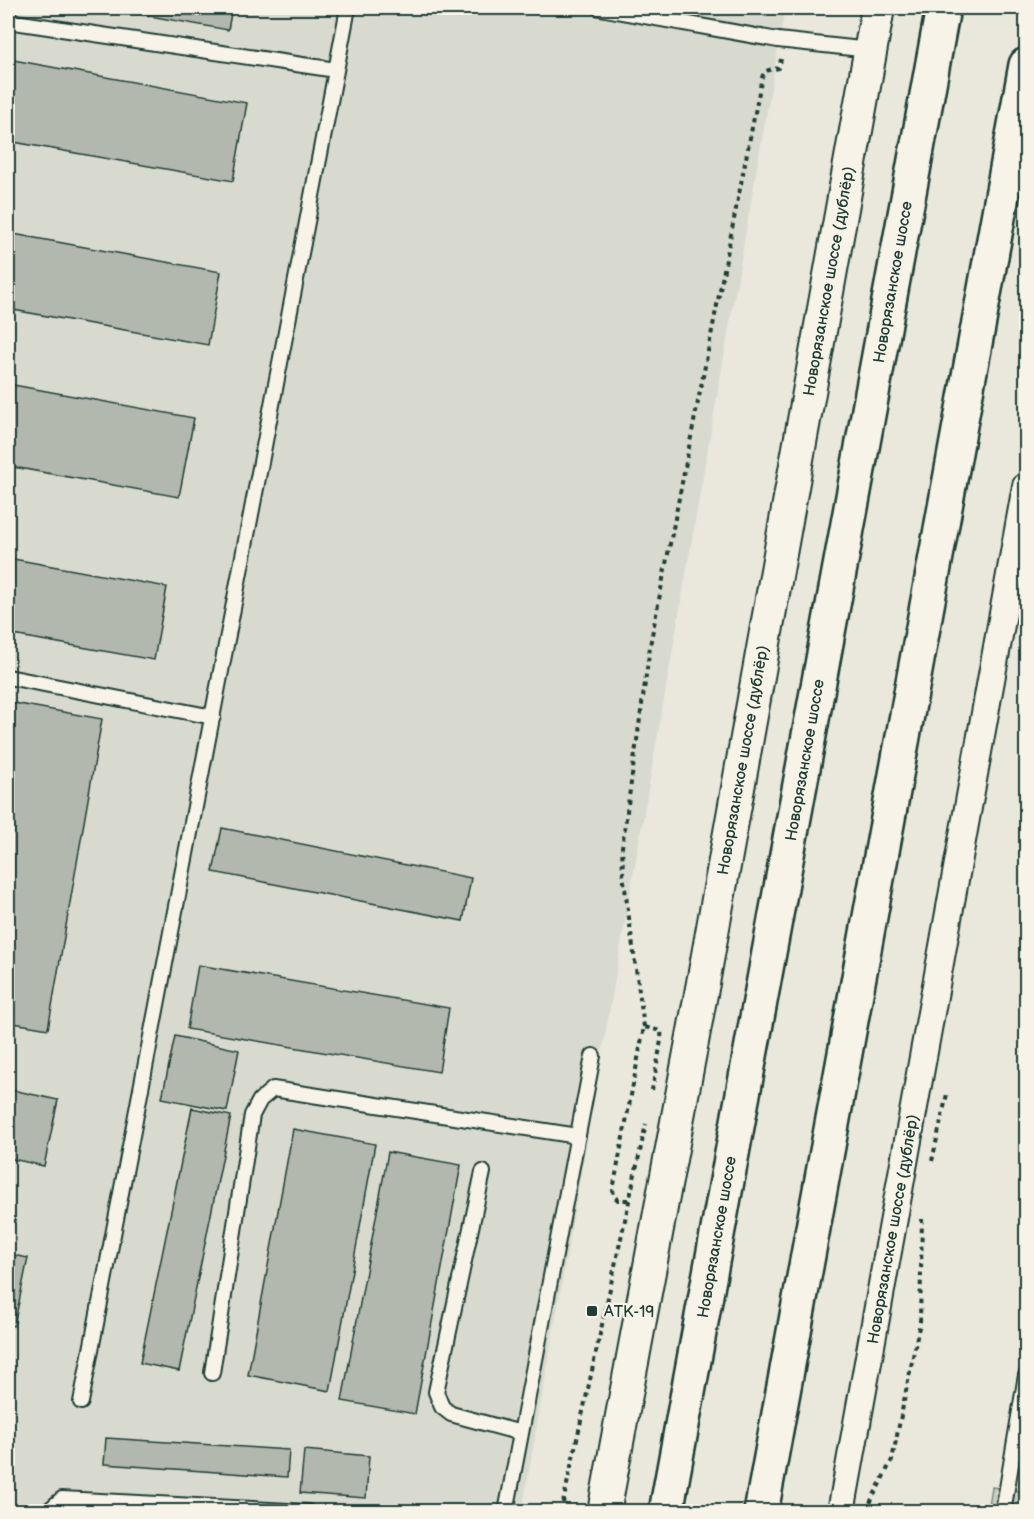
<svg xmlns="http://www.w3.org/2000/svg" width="1034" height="1519" viewBox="0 0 1034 1519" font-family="'Balsamiq Sans',sans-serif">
<rect width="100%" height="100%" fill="#eae8dd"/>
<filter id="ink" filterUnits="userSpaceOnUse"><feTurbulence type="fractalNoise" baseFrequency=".0167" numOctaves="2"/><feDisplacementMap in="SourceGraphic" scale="12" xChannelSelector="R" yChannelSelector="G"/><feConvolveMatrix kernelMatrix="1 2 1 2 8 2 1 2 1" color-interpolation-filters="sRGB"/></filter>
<g filter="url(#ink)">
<path fill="#d9dacf" d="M8,8H785L522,1511H8Z"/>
<path fill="#c8ccc1" stroke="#74847a" stroke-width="1.5" d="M992,1487L1026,1492V1511L988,1512Z"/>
<path fill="#b2b8ae" stroke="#1f3d34" stroke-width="1.5" d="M105,8H232L228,30Z
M8,59L247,103L233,181L8,141Z
M8,233L221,272L208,345L8,309Z
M8,384L194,418L179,497L8,466Z
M8,558L167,587L154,660L8,634Z
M8,702L102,719L48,1029L8,1022Z
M222,828L471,878L463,921L213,872Z
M198,965L449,1008L439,1072L187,1029Z
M175,1036L239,1050L227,1111L162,1098Z
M8,1089L58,1100L44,1166L8,1158Z
M192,1108L231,1116L179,1371L140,1363Z
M293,1129L375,1144L330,1391L248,1375Z
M388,1152L461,1165L415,1414L342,1401Z
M8,1254L28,1258L14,1326L8,1325Z
M106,1438L289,1450L287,1477L104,1464Z
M304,1450L369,1456L366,1498L300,1493Z"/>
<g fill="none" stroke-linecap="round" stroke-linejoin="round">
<defs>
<path id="service" d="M600,8L778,40L870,50
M8,21L336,70
M8,677L213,717
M483,1172L436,1392L442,1407L451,1414L521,1433
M212,1373L252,1115L260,1100L273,1089L578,1136
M81,1402L348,8
M47,1512L62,1499L308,1512
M506,1512L593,1056
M1003,1512L1026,1375"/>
<path id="minor" d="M841,1512L1026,486"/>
<path id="tertiary" d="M604,1512L703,983L878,8"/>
<path id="trunk" d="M666,1512L943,8
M761,1512L1026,65"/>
</defs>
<use href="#service" stroke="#1f3d34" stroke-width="18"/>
<use href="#minor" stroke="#1f3d34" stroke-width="30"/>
<use href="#tertiary" stroke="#1f3d34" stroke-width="36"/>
<use href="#trunk" stroke="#1f3d34" stroke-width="38"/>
<path stroke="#1f3d34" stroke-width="4" stroke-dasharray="4.5 4.5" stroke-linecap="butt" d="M644,1027L623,874L622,847L651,640L761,82C763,70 767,70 779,68L781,59
M932,1161L947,1094
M628,1200H618L614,1196L613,1190L644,1027L661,1031C663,1037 654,1079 652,1090
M870,1503L892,1460L920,1322L922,1219
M561,1512L646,1124"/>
<use href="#service" stroke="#f7f3e8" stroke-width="14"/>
<use href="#minor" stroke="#f7f3e8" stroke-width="26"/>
<use href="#tertiary" stroke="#f7f3e8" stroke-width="32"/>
<use href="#trunk" stroke="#f7f3e8" stroke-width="33"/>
</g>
</g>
<rect fill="#1f3d34" stroke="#f7f3e8" stroke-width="2" x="586" y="1305" width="12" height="12" rx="3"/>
<g text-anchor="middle" stroke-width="4.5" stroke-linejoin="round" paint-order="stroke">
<g font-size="16" fill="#1f3d34" stroke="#f7f3e8">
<text transform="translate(828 281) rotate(-80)" y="6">Новорязанское шоссе (дублёр)</text>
<text transform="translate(892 282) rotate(-80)" y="6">Новорязанское шоссе</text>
<text transform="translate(742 760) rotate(-80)" y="6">Новорязанское шоссе (дублёр)</text>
<text transform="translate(804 760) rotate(-80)" y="6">Новорязанское шоссе</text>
<text transform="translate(892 1229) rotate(-80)" y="6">Новорязанское шоссе (дублёр)</text>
<text transform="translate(716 1237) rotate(-80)" y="6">Новорязанское шоссе</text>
</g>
<g font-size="16" fill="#1f3d34" stroke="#f7f3e8" text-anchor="start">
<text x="604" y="1317">АТК-19</text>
</g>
</g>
<rect width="1034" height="1519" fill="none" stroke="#f7f3e8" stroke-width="30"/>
<rect x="15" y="15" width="1004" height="1489" fill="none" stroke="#1f3d34" stroke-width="2" filter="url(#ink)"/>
</svg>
